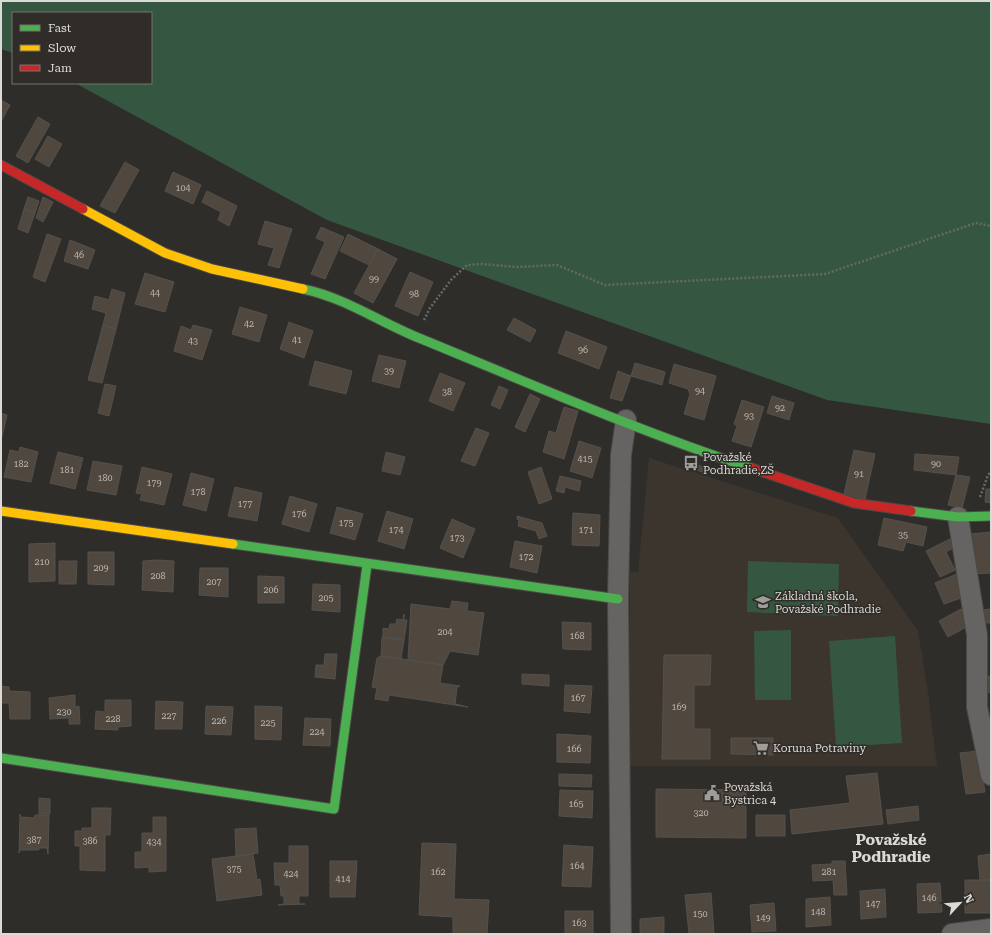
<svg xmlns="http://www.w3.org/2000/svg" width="992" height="935" viewBox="0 0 992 935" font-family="'Roboto Serif',serif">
<rect width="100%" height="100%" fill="#2f2d2a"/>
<path fill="#3c352d" d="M649,458L838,518L918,631L928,693L937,766H629L630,571L638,572Z"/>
<path fill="#355741" d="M1,1H991V424L827,400L327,220L75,83H151V13H13V53L1,49Z
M748,561L839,564L838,616L747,612Z
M791,630V700H755L754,631Z
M895,636L902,743L836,747L829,641Z"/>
<path fill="#50483f" stroke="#52514e" d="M1,100L10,105L2,120L1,119Z
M38,117L50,124L28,163L16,156Z
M48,136L62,144L49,167L35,159Z
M125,162L139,170L115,213L100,206Z
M173,172L201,185L193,204L165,191Z
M207,191L237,206L229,226L218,220L221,212L202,202Z
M28,197L39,201L35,213L24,209Z
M43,197L53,202L43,222L36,218Z
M24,209L35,213L28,233L18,229Z
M265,221L292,229L279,268L268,265L274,248L258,244Z
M321,227L344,237L325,279L311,274L325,242L316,238Z
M47,234L61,239L45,282L33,277Z
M348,234L378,249L369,265L340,251Z
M70,240L95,250L88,269L64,261Z
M378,249L397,259L373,303L354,293Z
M410,272L433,282L418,316L395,306Z
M145,273L174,282L165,312L135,304Z
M112,289L125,293L116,329L103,325L106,313L92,309L95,296L109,300Z
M240,307L267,315L259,342L232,334Z
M514,318L536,330L530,342L507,330Z
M289,322L313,331L304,358L280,349Z
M103,325L116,329L102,383L88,380Z
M193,325L212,330L202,360L174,351L181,326L191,330Z
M566,331L607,347L599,369L558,353Z
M379,355L406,361L399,388L372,381Z
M315,361L352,371L346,394L309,385Z
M635,363L665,372L662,385L631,376Z
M674,364L716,376L704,420L684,414L690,394L688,389L669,383Z
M618,371L631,376L622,401L610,398Z
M440,373L465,383L453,411L429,401Z
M105,384L116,386L109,416L98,413Z
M499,386L508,390L500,409L491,405Z
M530,394L540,399L525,432L515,427Z
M772,396L794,403L789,420L767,413Z
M742,400L764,407L751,447L732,441L737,426L734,424Z
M564,407L578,411L564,459L543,452L549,431L556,433Z
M1,413L7,415L1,441Z
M476,428L489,433L475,466L461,461Z
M579,441L601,448L592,478L570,471Z
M20,447L38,452L31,482L4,477L10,450L19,452Z
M854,450L875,454L865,499L844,494Z
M58,452L83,458L75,489L50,483Z
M386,452L405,457L400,475L382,471Z
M915,454L959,457L956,475L914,470Z
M93,461L122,466L116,495L87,490Z
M694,463L703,467L702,472L692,468Z
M142,467L172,474L164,505L140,500L142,494L136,493Z
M541,467L552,499L539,504L528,472Z
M191,473L214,479L206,511L183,505Z
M956,475L970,477L962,508L948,505Z
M560,476L581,481L579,491L565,487L564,493L556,491Z
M235,487L262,493L257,521L228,516Z
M986,489H991V503L985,502Z
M290,496L317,504L309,532L282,524Z
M337,507L363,514L355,540L330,533Z
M387,511L413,519L404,549L378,541Z
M573,513L600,515L599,546L572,545Z
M517,516L542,523L547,536L539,539L536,531L518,526L519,520L517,519Z
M884,518L927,527L923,546L906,542L903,551L878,545Z
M452,519L475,529L463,558L440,548Z
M991,532V573L974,574L971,534Z
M950,539L955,547L946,552L955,570L940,577L926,551Z
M515,541L542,546L537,573L510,567Z
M55,543V581L29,582V544Z
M88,552H114V585L88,584Z
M157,560L174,561L173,592L142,590L143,561Z
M59,561H77L76,584H59Z
M200,568H228V597L199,595Z
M957,574L964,597L944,604L935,583Z
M258,576L284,577V603H258Z
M313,584L340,585V612L312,610Z
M452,601L468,603L467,611L484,613L478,655L450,651L443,665L408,660L411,604L450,609Z
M961,609L970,625L948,637L939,621Z
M991,609V623H983L981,610Z
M404,614V620H407L404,640L383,637V628L389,629L390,624H396L397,619L403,620Z
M562,622L591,623V650L563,649Z
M382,637L404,640L401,659L381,656Z
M325,654H337L335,679L315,677L316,665H324Z
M664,655H711L710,685H694V729H710V759H662Z
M381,656L443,665L440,683L460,686L457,687L455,704L468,707L389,695L388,701L375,699L377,688L372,687L377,658Z
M522,674L549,675V686L522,684Z
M991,676V692L982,693L981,677Z
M565,685L592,686L590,713L564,711Z
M1,686L9,687V691L30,692V719H10L9,703H1Z
M75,695V707L79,706L80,724H69V718L50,719L49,698Z
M105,700H131V726L118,727V730L95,729L96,711L105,712Z
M156,701L183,702L182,729H155Z
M206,706L233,707L231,735L205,734Z
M255,706L282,707L281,740L255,739Z
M305,718L331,719L330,746L303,745Z
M557,734L591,736L590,763L557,762Z
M731,738H773V755L731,754Z
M978,751L985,792L966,794L960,753Z
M877,773L883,824L792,834L790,810L850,803L846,776Z
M559,774L592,775L591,787L559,786Z
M656,789L746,790V838L656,837Z
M560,790L593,791L592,818L559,816Z
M39,798L50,799V814H39Z
M918,806L919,820L888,824L886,810Z
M92,808H111L110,835H105V871L80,870V846H75V831H82V828H92Z
M20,814L21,817L34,818L35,815H49L48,854L47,848H39V850H20L19,853Z
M756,815H785V836H756Z
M153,817H166V871L149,872V867L135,868V852H142V833H153Z
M256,828L258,853L236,856L235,829Z
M422,843L456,844L454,899L489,900L487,934H453V917L419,915Z
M564,845L593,847L591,887L562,886Z
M289,846H308V896H299V904H305L278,905L284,904V896H281L280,885H275L274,863H289Z
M253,854L257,880L260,879L262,895L217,901L212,859Z
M991,854V880H980L978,856Z
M330,861H357L355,897H330Z
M832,861H845L847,895H834L833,880L813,881L812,865L832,864Z
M965,880H991V913H965Z
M940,883L942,912L918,913L917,884Z
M885,889L886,917L861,919L860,891Z
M711,893L714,934H689L685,895Z
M830,897L831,925L806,927V899Z
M774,903L776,931L752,932L750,905Z
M565,911H593V934H565Z
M664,917V934H640V919Z"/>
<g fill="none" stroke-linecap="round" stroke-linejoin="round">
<defs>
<path id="street" d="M958,517L977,635V707L991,775
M621,934L618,599L621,455L626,420
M952,934L991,929"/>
<path id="fast" d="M303,289C346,298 379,322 419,338C529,383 638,431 751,468
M911,511L958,517L991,516
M233,544L618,599
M1,758L334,809L367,565"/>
<path id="slow" d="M83,209L165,253L212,269L303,289
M1,511L233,544"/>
<path id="jam" d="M1,165L83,209
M751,468L854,503L911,511"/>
</defs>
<use href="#street" stroke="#4a4947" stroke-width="22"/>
<use href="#fast" stroke="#4a4947" stroke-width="11"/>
<use href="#slow" stroke="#4a4947" stroke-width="11"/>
<use href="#jam" stroke="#4a4947" stroke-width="11"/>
<path stroke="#686866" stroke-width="2.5" stroke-dasharray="2 2" stroke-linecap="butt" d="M424,320L430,308L451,280L467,265L482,264L516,267L557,265L605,285L825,274L976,223L991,226
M980,497L988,475L991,472"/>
<use href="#street" stroke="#666463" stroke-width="20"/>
<use href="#fast" stroke="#4caf50" stroke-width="9"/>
<use href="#slow" stroke="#ffc107" stroke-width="9"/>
<use href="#jam" stroke="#c62828" stroke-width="9"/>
</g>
<defs>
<symbol id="bus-bare" viewBox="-9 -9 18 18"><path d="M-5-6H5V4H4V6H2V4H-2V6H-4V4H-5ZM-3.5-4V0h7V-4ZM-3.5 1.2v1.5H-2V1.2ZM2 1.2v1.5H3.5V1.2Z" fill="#9f9d9a" stroke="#302d29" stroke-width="2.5" paint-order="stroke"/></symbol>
<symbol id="school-bare" viewBox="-9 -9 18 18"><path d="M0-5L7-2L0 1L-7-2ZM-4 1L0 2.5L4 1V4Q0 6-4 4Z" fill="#9f9d9a" stroke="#302d29" stroke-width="2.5" paint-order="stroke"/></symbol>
<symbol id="supermarket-bare" viewBox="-9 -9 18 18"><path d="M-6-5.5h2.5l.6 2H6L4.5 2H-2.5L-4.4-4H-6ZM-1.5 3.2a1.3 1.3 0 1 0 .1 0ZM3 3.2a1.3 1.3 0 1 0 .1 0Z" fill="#9f9d9a" stroke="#302d29" stroke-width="2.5" paint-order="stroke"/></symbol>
<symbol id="civic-bare" viewBox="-9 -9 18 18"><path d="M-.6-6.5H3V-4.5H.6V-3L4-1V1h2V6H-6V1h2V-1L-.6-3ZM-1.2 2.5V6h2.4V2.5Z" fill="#9f9d9a" stroke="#302d29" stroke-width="2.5" paint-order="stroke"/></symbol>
</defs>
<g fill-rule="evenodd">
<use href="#bus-bare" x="680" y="452" width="22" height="22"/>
<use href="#school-bare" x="752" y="591" width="22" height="22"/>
<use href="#supermarket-bare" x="750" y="737" width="22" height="22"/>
<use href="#civic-bare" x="701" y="782" width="22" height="22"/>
</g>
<g text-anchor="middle" stroke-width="3" stroke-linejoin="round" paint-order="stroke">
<g font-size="9" fill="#b9b6b1">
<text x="183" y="191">104</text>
<text x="79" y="258">46</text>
<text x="374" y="282">99</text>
<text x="155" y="296">44</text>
<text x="414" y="297">98</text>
<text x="249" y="327">42</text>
<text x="297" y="343">41</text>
<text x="193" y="344">43</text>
<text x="583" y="353">96</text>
<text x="389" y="374">39</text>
<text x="700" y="394">94</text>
<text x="447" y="395">38</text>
<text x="780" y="411">92</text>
<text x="749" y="419">93</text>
<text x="585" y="462">415</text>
<text x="21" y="467">182</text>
<text x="936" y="467">90</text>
<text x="67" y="473">181</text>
<text x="859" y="477">91</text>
<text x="105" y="481">180</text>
<text x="154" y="486">179</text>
<text x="198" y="495">178</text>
<text x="245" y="507">177</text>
<text x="299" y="517">176</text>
<text x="346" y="526">175</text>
<text x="396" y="533">174</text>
<text x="586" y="533">171</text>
<text x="903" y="538">35</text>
<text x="457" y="541">173</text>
<text x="526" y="560">172</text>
<text x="42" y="565">210</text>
<text x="101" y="571">209</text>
<text x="158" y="579">208</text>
<text x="214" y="585">207</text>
<text x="271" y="593">206</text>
<text x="326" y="601">205</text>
<text x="445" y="635">204</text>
<text x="577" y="639">168</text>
<text x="578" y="701">167</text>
<text x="679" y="710">169</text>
<text x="64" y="715">230</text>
<text x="169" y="719">227</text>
<text x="113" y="722">228</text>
<text x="219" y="724">226</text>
<text x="268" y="726">225</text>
<text x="317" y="735">224</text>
<text x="574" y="752">166</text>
<text x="576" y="807">165</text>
<text x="701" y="816">320</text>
<text x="34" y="843">387</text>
<text x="90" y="844">386</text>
<text x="154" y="845">434</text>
<text x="577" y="869">164</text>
<text x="234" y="872">375</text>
<text x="438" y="875">162</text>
<text x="829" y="875">281</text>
<text x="291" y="877">424</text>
<text x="343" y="882">414</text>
<text x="929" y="901">146</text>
<text x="873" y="907">147</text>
<text x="818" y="915">148</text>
<text x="700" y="917">150</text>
<text x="763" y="921">149</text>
<text x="579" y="926">163</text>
</g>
<g font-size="11" fill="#dcdad7" stroke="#302d29" text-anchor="start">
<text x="703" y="461">Považské<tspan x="703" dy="13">Podhradie,ZŠ</tspan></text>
<text x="775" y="600">Základná škola,<tspan x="775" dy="13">Považské Podhradie</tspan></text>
<text x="773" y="752">Koruna Potraviny</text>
<text x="724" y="791">Považská<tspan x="724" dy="13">Bystrica 4</tspan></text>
</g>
<g font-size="15" font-weight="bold" fill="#dcdad7" stroke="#302d29">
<text x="891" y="845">Považské<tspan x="891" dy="17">Podhradie</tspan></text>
</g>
</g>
<rect width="992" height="935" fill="none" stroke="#dcdad7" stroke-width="4"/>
<rect x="12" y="12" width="140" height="72" fill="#302d29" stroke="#75726f"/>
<rect x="20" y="25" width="20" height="6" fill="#4caf50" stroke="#75726f"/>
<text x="48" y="32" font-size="12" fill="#dcdad7">Fast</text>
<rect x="20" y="45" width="20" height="6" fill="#ffc107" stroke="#75726f"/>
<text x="48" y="52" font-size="12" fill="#dcdad7">Slow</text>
<rect x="20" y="65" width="20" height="6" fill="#c62828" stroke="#75726f"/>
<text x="48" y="72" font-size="12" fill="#dcdad7">Jam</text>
<g transform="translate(960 903) rotate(64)" stroke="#302d29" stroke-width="3" paint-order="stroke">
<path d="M0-3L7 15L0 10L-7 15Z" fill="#dcdad7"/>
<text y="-6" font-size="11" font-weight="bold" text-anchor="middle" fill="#dcdad7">N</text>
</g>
</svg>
